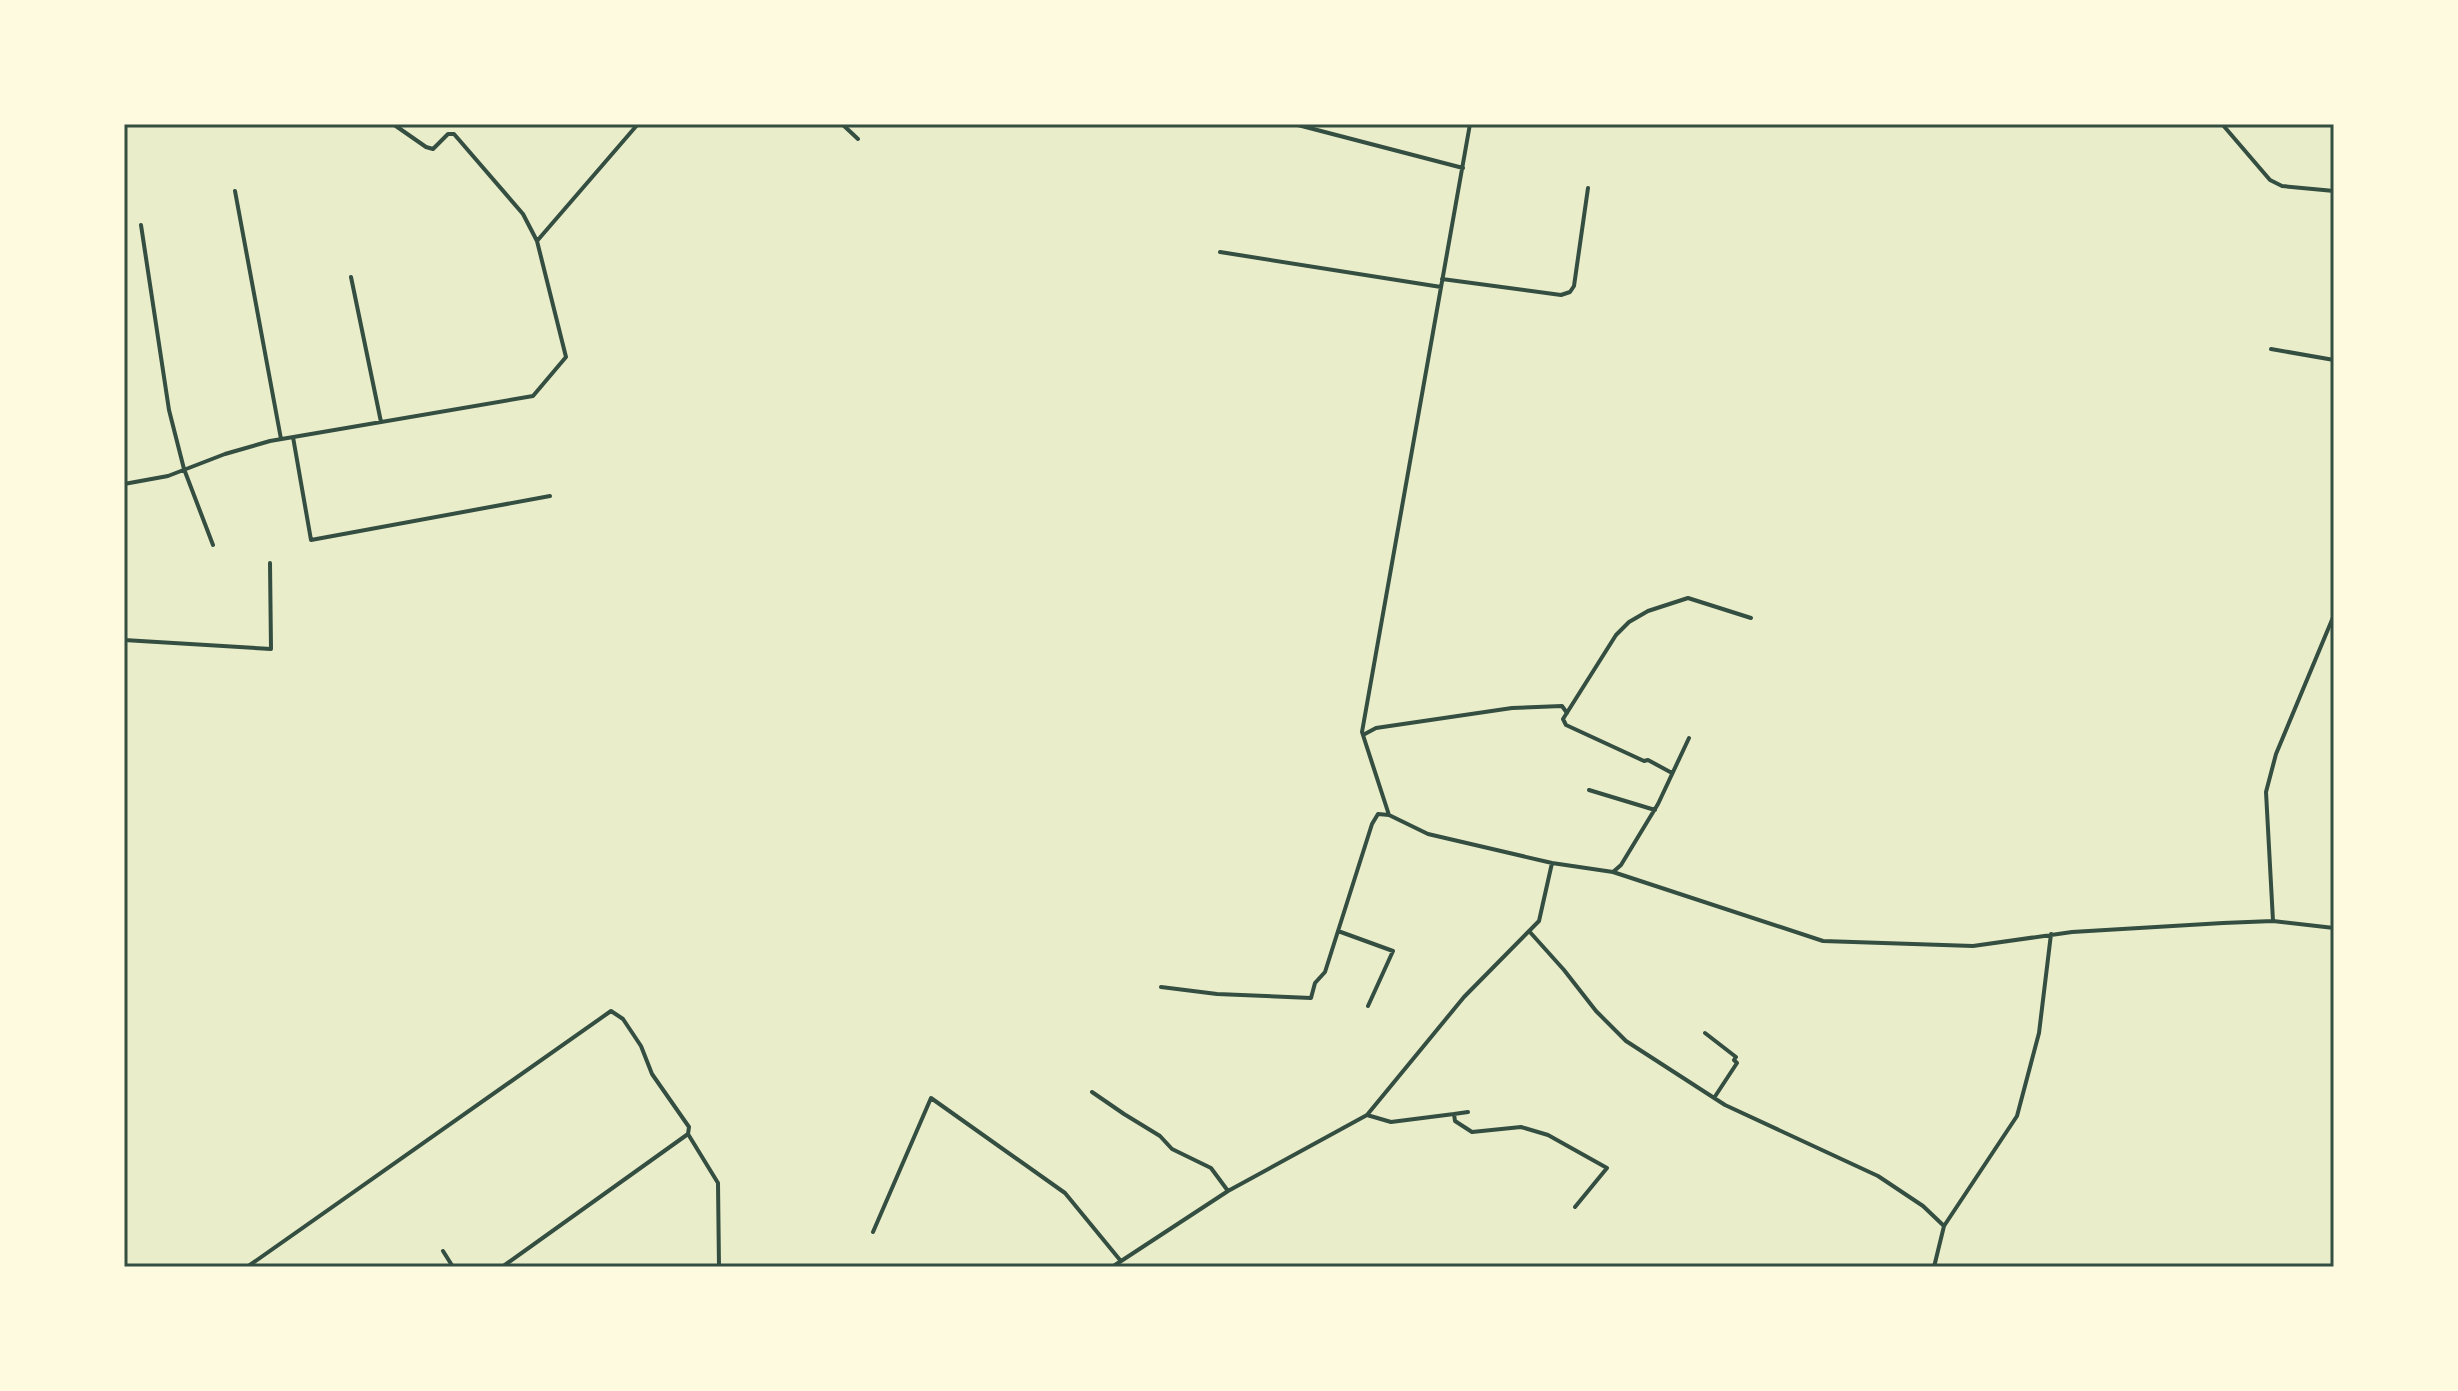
<svg xmlns="http://www.w3.org/2000/svg" width="2458" height="1391" viewBox="0 0 2458 1391" font-family="'PT Sans',sans-serif">
<rect width="100%" height="100%" fill="#e9edc9"/>
<g fill="none" stroke-linecap="round" stroke-linejoin="round">
<path stroke="#344e41" stroke-width="4" d="M842,124L858,139
M1294,124L1463,168
M2222,124L2270,180L2282,186L2334,191
M235,191L281,439
M141,225L169,410L184,469L213,545
M537,241L638,124
M1220,252L1441,287
M351,277L381,422
M1442,279L1561,295L1570,292L1574,286L1588,188
M2271,349L2334,360
M293,437L311,540L550,496
M124,484L168,476L225,454L270,441L533,396L566,357L537,241L523,214L454,134H448L433,149L426,147L393,124
M124,640L271,649L270,563
M1363,735L1376,728L1512,708L1562,706L1567,713
M1672,773L1648,760L1644,761L1566,725L1563,719L1616,635L1629,622L1648,611L1688,598L1751,618
M1589,790L1655,810
M1389,815L1362,732L1470,124
M1613,872L1621,865L1658,804L1689,738
M2273,921L2266,792L2276,754L2334,615
M1338,931L1393,951L1368,1006
M1529,931L1564,970L1596,1011L1626,1041L1725,1105L1878,1176L1923,1206L1944,1226
M1161,987L1217,994L1311,998L1315,983L1325,972L1372,824L1378,814L1389,815L1428,834L1552,863L1613,872L1823,941L1973,946L2072,932L2223,923L2273,921L2334,928
M1705,1033L1736,1057L1734,1060L1737,1063L1714,1098
M1092,1092L1124,1114L1160,1136L1172,1149L1211,1168L1228,1191
M1454,1114L1468,1112
M1367,1115L1391,1122L1454,1114L1455,1121L1472,1132L1521,1127L1548,1135L1607,1168L1575,1207
M873,1232L931,1098L1065,1193L1120,1260
M443,1251L453,1267
M247,1267L611,1011L623,1019L641,1046L652,1074L689,1127L688,1134
M502,1267L688,1134L718,1183L719,1267
M1112,1267L1228,1191L1367,1115L1464,997L1539,921L1552,863
M1934,1267L1944,1226L2017,1116L2039,1033L2051,934"/>
</g>
<rect width="2458" height="1391" fill="none" stroke="#fefae0" stroke-width="252"/>
<rect x="126" y="126" width="2206" height="1139" fill="none" stroke="#344e41" stroke-width="3"/>
</svg>
